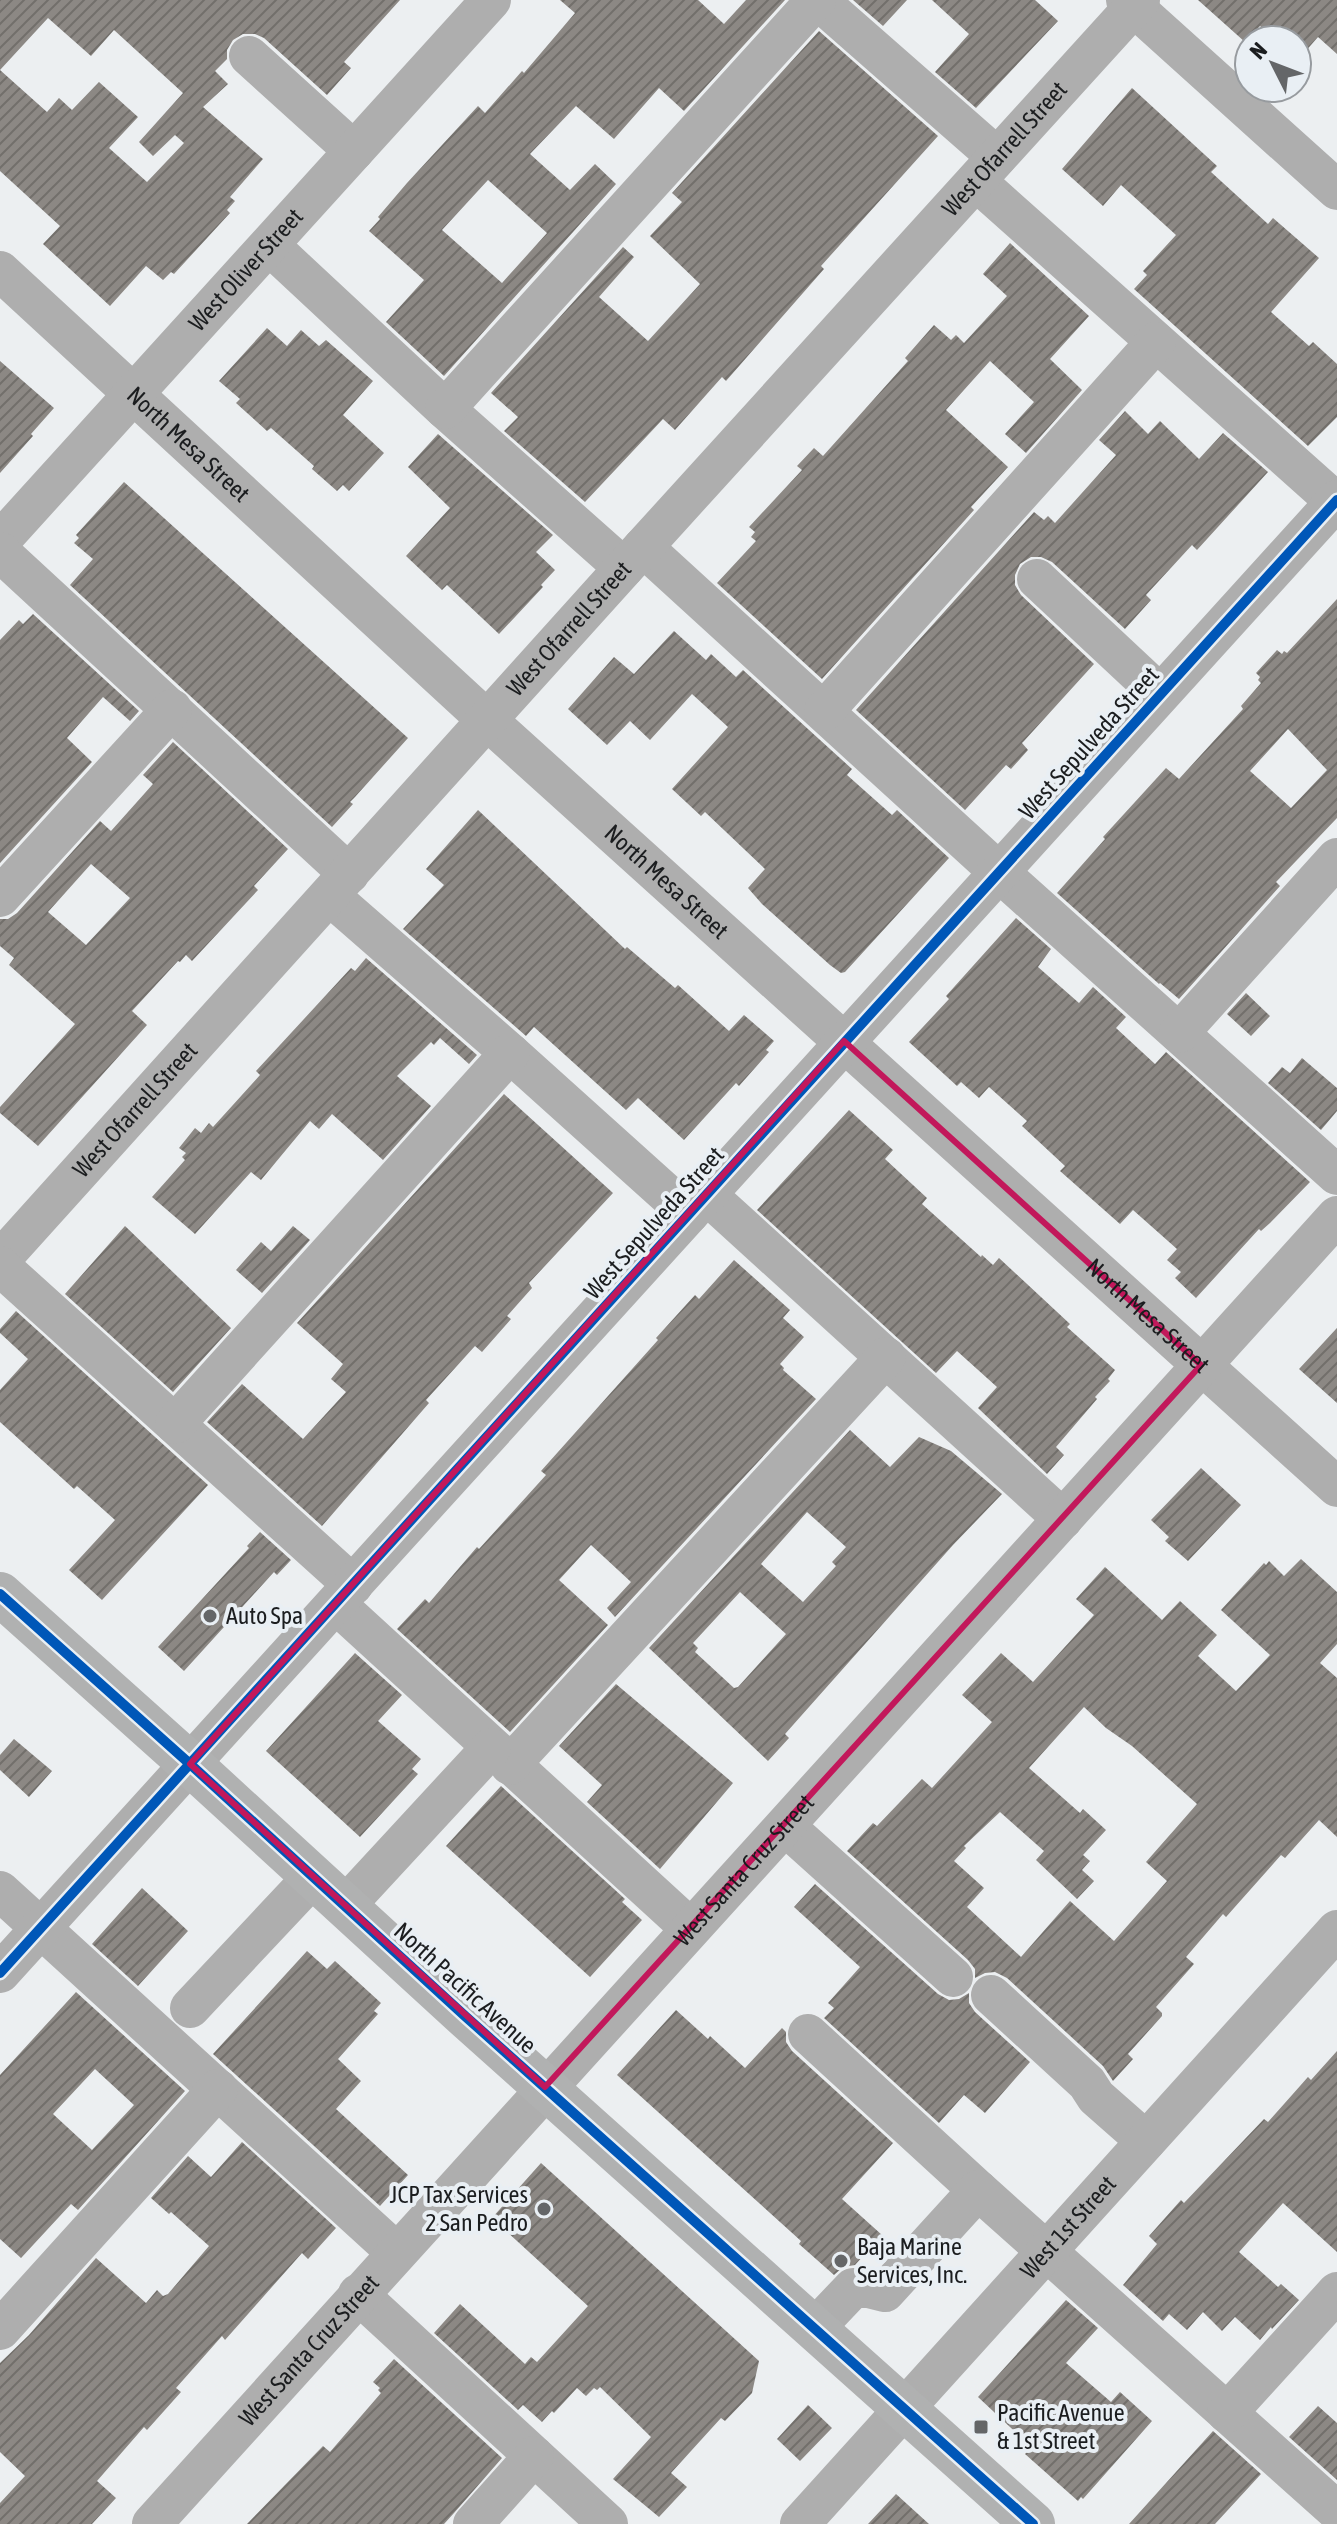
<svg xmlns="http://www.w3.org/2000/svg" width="1337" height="2524" viewBox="0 0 1337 2524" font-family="'Asap Condensed',sans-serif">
<defs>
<pattern id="building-hatch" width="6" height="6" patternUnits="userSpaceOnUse" patternTransform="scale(2)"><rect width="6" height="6" fill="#8c8884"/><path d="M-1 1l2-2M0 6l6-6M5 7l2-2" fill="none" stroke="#726f6b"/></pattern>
</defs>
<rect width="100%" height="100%" fill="#eceff1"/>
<path fill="url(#building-hatch)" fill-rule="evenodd" d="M0,0H400L344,62L351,68L327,95L264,38L255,34H243L233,40L227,50V59L215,71L228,84L203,107L263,159L230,197L235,201L227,210L230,213L174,274L171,272L163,280L146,266L110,306L43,244L60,226L0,171ZM48,18L91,56L114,30L183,93L139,142L153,156L175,135L184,143L147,182L109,148L138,117L99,82L72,110L59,98L47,112L0,70Z
M560,0H698L724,24L746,0H785L684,111L659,88L614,139L576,106L530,154L570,190L595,164L616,184L444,376L386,322L424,280L369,231L380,219L378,217L407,183L478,106L485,113L522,71L524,73L575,13ZM488,180L547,233L502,283L442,230Z
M853,0H907L883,26Z
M932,0H1035L1058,21L976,108L935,72L969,34Z
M1198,0H1337V54L1318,37L1297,61V40H1276L1260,26L1245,42Z
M819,31L938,136L821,266L824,269L726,381L722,377L675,430L663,419L585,502L504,431L518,417L491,393L623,247L634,257L599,297L648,341L700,284L650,236L682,202L672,193Z
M1132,88L1217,166L1211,172L1268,224L1273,218L1319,258L1271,312L1309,346L1313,342L1337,364V417L1308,446L1134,289L1147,275L1143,271L1176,235L1121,185L1103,206L1062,169Z
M1010,243L1089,316L1050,359L1082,390L1026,453L1005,434L1034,402L990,361L946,410L1008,467L971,507L974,510L822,679L717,583L756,541L751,537L755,532L749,527L802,470L797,466L814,448L823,456L908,361L905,358L934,325L951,340L956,335L964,343L1007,296L983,274Z
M267,328L287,346L301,330L319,346L326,340L373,381L343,415L384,453L349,491L343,485L337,491L312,469L314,466L271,428L267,431L236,403L240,399L219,381Z
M0,361L54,408L31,434L33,436L0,473Z
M1125,411L1148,434L1160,421L1199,459L1223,433L1268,472L1197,550L1192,545L1146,595L1151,600L1125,629L1052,562L1041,557H1031L1020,564L1015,575V585L1021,595L1094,664L1024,741L1022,743L1028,750L1011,769L1006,765L965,810L856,710L1034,512L1044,520L1048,516L1055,523L1116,455L1099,440Z
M438,434L553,535L536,552L555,570L541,585L543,587L499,634L447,585L442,590L406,556L450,508L408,467Z
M124,482L408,738L355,797L350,802L353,804L332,827L70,585L93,559L74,543L79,538L76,535Z
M1337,599V818L1276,882L1280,886L1179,999L1160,983L1159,984L1057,893L1105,839L1103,837L1166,768L1179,779L1243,709L1241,706L1261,683L1258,680L1260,677L1256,673L1277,650L1282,654L1284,651L1287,653ZM1288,729L1327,770L1291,808L1250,771Z
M33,614L139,711L130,721L103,697L67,738L92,762L0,863V640L19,620L23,624Z
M674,631L706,660L711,654L736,677L743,670L852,769L847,775L892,815L897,810L949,858L845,972L841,973L830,965L762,904L748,888L765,869L705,812L701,816L672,789L728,727L692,694L650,740L630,721L607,745L568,709L614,657L634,674Z
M173,742L288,849L254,886L258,890L192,961L186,955L180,962L178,961L132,1011L147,1025L38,1146L0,1113V1107L75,1024L9,965L14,958L0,946V919H8L17,913L100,821L111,831L153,784L143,775ZM91,864L130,898L86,945L48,912Z
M478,810L625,949L627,947L675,988L678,985L729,1031L744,1015L774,1041L766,1050L769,1052L739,1086L736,1083L684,1140L638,1098L626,1110L534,1027L526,1036L403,929L444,885L426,869Z
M1016,918L1051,949L1038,967L1079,1003L1093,987L1126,1017L1116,1028L1155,1064L1166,1052L1310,1182L1270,1223L1261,1231L1259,1229L1196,1298L1175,1278L1181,1272L1167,1260L1177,1249L1133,1210L1120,1224L1060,1171L1065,1166L1022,1126L1027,1121L989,1087L979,1098L961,1082L957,1086L909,1042L949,999L946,996Z
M366,958L477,1055L469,1064L440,1038L434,1045L431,1042L397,1076L431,1106L383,1160L332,1114L319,1129L310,1121L261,1180L251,1172L195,1234L152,1197L185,1160L182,1157L186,1153L179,1148L195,1128L201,1133L209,1123L213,1127L260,1075L256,1071L351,968L355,971Z
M1246,993L1270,1016L1251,1036L1227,1014Z
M1302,1058L1337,1088V1111L1321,1130L1268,1083L1282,1067L1290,1073Z
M504,1094L613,1193L529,1283L532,1288L507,1316L511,1319L482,1352L475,1346L426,1400L429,1403L322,1526L207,1422L242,1384L303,1439L346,1392L331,1379L343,1364L297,1323Z
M849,1110L893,1150L885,1159L927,1198L922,1204L981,1257L982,1255L993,1265L999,1258L1070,1324L1067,1327L1115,1370L1108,1379L1110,1381L1095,1397L1097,1399L1056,1447L1064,1455L1047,1474L978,1408L997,1387L957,1351L936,1373L757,1210Z
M125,1226L231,1328L173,1392L65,1294Z
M293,1226L310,1240L262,1293L236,1270L261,1242L271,1251Z
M734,1260L790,1310L783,1318L804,1337L780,1364L784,1368L783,1370L816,1399L615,1617L607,1608L631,1582L591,1545L559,1580L608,1625L510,1732L397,1629L425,1599L429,1603L477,1547L479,1549L546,1475L541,1471L658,1340L656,1338L695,1295L699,1299Z
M16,1311L208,1485L102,1600L69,1570L115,1520L77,1486L74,1489L0,1422V1390L28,1359L0,1333V1329Z
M1337,1328V1403L1299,1369Z
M850,1430L890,1467L919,1437L951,1451L1002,1494L953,1545L785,1734L789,1738L768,1761L649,1648ZM807,1512L846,1547L832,1562L836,1566L803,1602L761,1564ZM740,1592L786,1634L738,1687L734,1688L695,1652L698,1648L693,1643Z
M1201,1468L1241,1505L1188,1561L1165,1541L1169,1537L1151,1520Z
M260,1532L291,1560L277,1575L274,1572L184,1671L158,1647L249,1548L247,1546Z
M1301,1559L1337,1592V1644L1320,1663L1337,1678V1837L1319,1820L1285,1858L1281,1855L1226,1917L1223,1914L1186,1957L1194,1964L1156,2007L1162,2013V2016L1128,2054L1133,2059L1113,2081L1103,2066L1007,1978L995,1972L985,1973L975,1978V1969L968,1960L847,1851L873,1823L877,1826L922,1779L932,1788L992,1722L962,1695L1001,1653L1033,1682L1094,1615L1076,1599L1105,1567L1162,1620L1180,1601L1217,1635L1198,1656L1236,1691L1270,1655L1221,1610L1264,1563L1266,1565L1269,1561L1284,1576ZM1084,1707L1106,1728L1132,1746L1197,1804L1146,1862L1167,1881L1114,1941L1070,1901L1021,1957L967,1907L984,1888L954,1861L966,1848L964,1846L1000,1812L1044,1851L1036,1860L1077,1899L1094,1881L1082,1870L1090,1861L1083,1855L1106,1830L1083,1809L1080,1813L1029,1768Z
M355,1653L402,1695L378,1721L421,1759L412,1769L418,1774L360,1837L266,1751Z
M616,1684L733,1783L660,1869L587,1802L602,1785L559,1746Z
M14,1739L52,1771L29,1797L0,1770V1755Z
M501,1786L625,1899L622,1902L642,1920L590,1977L446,1846Z
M815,1884L938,1994L949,2000L959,1999L969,1993V2003L975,2012L1030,2062L985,2113L964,2095L939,2123L824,2018L834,2008L828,2003L860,1967L794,1907Z
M142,1888L188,1931L138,1986L92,1944Z
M307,1951L327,1969L335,1961L381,2003L374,2011L378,2014L338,2059L361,2081L336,2109L408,2175L380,2206L213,2054Z
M76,1992L185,2091L78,2210L71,2204L21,2258L0,2239V2075ZM95,2069L134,2105L92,2150L53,2114Z
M676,2010L708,2039L710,2036L745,2068L782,2028L786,2032V2042L792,2051L893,2143L842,2199L882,2235L855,2265L843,2267L834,2275L799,2244L801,2241L617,2075Z
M1337,2051V2252L1283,2203L1239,2252L1278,2287L1281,2284L1299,2300L1272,2329L1271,2327L1260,2340L1235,2317L1222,2331L1203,2312L1187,2330L1169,2314L1163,2321L1123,2285L1157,2244L1149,2236L1181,2200L1184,2203L1264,2119L1268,2122L1308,2077L1311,2080Z
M242,2142L336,2228L308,2259L302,2253L225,2340L222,2336L176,2388L181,2392L147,2430L144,2427L97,2481L116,2498L92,2524H0V2503L25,2476L0,2452V2363L29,2335L96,2258L146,2303L157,2290L163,2296L168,2294L209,2246L171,2212L169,2214L151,2198L188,2156L211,2177Z
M541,2163L759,2361L752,2393L725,2421L721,2418L671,2473L687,2487L659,2517L613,2479L651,2437L600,2387L597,2390L594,2388L586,2396L577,2388L554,2413L552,2411L542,2422L523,2405L518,2410L434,2333L460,2304L525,2364L531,2357L537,2362L588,2306L492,2218Z
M1066,2300L1098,2328L1066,2363L1111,2402L1120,2392L1152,2421L1083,2499L1081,2497L1078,2501L1025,2454L1029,2450L1024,2445L1026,2442L978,2397Z
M394,2359L502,2458L454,2513L444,2524H247L323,2446L330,2452L381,2393L378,2390L380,2388L373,2382Z
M808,2405L832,2428L800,2461L777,2439Z
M1318,2406L1337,2423V2480L1289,2437Z
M1213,2431L1261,2474L1215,2524H1129Z
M896,2494L929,2524H868Z"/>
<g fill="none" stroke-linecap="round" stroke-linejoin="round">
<g stroke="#aeaeae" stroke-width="40">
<path d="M818,0L997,157"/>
<path d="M1126,0L1337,190"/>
<path d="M249,56L354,151"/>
<path d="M976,181L1337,503"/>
<path d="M270,246L445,409L624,568"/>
<path id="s1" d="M0,271L487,720L1337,1487"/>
<path d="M445,409L816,0"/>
<path id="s2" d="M0,541L491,0"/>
<path d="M643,547L999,872L1337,1175"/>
<path d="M0,552L349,874"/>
<path d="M1037,579L1160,694"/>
<path d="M824,711L1156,342"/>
<path d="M330,896L510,1053L689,1214"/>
<path d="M0,897L172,709"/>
<path d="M1179,1033L1337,858"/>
<path d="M707,1195L1063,1519"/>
<path id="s3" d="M0,1260L624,568L1140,0"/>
<path d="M0,1266L353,1585"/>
<path d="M175,1424L510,1053"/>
<path d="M336,1604L690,1928"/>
<path d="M510,1765L886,1357"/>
<path d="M785,1826L953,1977"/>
<path d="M0,1891L396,2252"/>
<path d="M345,1906L491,1748"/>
<path d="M0,1973L1337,500"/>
<path d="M991,1995L1087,2083L1096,2097L1146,2141"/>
<path d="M190,2008L313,1877"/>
<path d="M808,2034L978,2190"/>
<path d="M358,2294L608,2524"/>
<path d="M814,2329L853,2288H869L885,2292L978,2190L1337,2511"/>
<path d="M0,2330L218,2089"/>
<path d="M1227,2413L1337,2292"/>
<path id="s4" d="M152,2524L1337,1216"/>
<path d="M473,2524L534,2456"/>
<path id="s5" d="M800,2524L1337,1930"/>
</g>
<path stroke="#b0b1b1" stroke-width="44" d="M0,1594L190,1764L465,2016L1033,2524"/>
<defs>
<path id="cycleway" d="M0,1594L190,1764L465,2016L1033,2524
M0,1973L1337,500"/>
</defs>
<use href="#cycleway" stroke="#e9eff4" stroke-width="15"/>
<use href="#cycleway" stroke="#0057b8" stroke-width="10"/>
</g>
<path fill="none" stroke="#c2185b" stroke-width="6" stroke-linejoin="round" d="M844,1041L1201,1365L545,2087L190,1764Z"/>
<g fill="#646668" stroke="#e9eff4" stroke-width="3">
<circle cx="210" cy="1616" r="8"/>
<circle cx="544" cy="2209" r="8"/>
<circle cx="841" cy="2261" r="8"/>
<rect x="973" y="2419" width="16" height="16" rx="4"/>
</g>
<g text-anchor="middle" stroke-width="8" stroke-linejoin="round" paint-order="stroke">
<g font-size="24" fill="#1b1d1f" stroke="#e9eff4">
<text dy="8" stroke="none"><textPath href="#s3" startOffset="1498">West Ofarrell Street</textPath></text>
<text dy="8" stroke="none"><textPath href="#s2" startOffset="366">West Oliver Street</textPath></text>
<text dy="8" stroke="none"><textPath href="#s1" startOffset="256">North Mesa Street</textPath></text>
<text dy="8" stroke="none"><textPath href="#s3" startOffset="850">West Ofarrell Street</textPath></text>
<text transform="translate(1089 743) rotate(-48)" y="8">West Sepulveda Street</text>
<text dy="8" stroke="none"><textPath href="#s1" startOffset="904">North Mesa Street</textPath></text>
<text dy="8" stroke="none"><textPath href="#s3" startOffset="202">West Ofarrell Street</textPath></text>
<text transform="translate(654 1223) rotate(-48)" y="8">West Sepulveda Street</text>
<text dy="8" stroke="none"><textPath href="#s1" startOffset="1552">North Mesa Street</textPath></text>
<text dy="8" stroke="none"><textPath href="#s4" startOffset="882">West Santa Cruz Street</textPath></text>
<text transform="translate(465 1988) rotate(42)" y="8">North Pacific Avenue</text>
<text dy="8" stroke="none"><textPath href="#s5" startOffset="400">West 1st Street</textPath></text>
<text dy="8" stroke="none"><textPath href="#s4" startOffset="234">West Santa Cruz Street</textPath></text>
</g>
<g font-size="24" fill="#1b1d1f" stroke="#e9eff4" text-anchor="start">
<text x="226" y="1624">Auto Spa</text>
<text x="528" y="2203" text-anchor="end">JCP Tax Services<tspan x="528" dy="28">2 San Pedro</tspan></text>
<text x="857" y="2255">Baja Marine<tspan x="857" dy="28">Services, Inc.</tspan></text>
<text x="997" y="2421">Pacific Avenue<tspan x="997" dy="28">&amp; 1st Street</tspan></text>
</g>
</g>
<g transform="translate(1273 64) rotate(312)"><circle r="38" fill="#e9eff4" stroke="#979b9f" stroke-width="2"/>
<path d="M0-6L14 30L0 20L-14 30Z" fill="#646668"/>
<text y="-12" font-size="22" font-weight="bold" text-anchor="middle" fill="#1b1d1f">N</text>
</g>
</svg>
